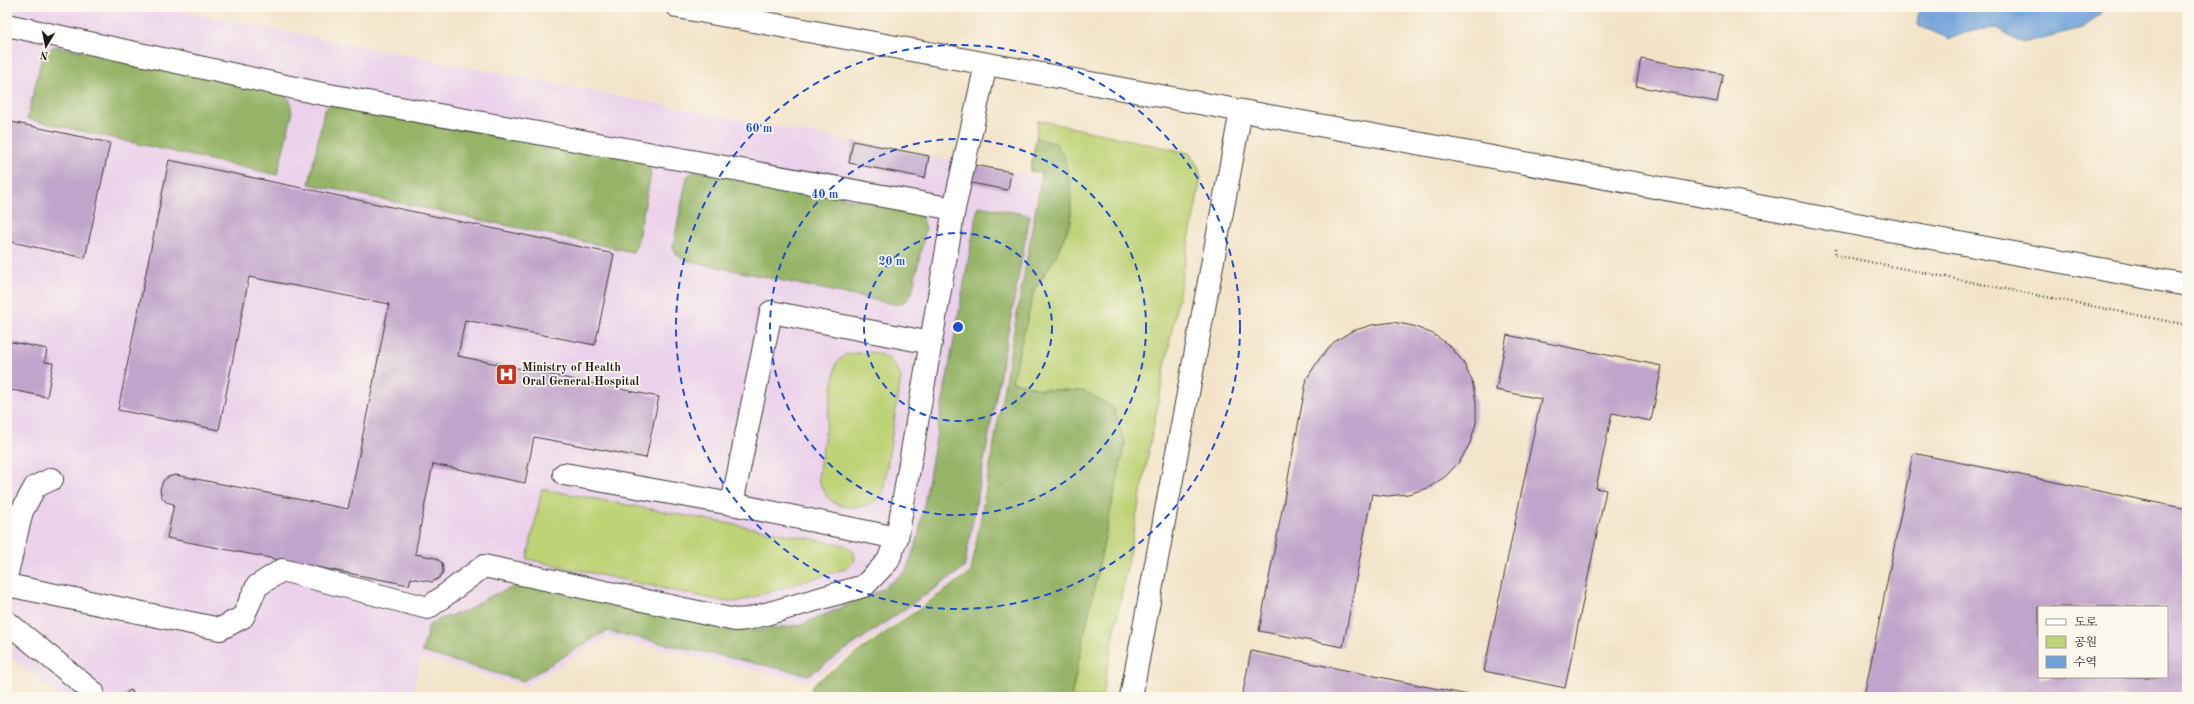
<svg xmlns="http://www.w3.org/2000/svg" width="2194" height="704" viewBox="0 0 2194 704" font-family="'Old Standard TT','Noto Serif KR',serif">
<rect width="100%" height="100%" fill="#fbf7ec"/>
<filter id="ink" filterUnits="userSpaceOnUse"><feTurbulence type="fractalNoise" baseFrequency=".025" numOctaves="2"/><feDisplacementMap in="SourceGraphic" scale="8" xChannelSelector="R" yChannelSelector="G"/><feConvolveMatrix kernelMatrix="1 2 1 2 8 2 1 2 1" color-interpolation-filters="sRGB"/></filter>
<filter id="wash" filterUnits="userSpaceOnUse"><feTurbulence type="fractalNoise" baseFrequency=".012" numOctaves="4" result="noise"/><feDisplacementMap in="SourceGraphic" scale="16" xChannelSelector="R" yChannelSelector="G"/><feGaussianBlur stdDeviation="0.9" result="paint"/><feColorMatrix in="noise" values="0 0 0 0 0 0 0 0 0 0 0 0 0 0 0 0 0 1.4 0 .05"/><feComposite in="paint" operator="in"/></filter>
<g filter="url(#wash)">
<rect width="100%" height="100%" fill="#f3e4c9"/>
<path fill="#ebd1eb" d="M7,7H159L1040,178L969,571L809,682L608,637L525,686L420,658L412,697H62L7,654Z"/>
<path fill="#bed276" stroke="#6d7749" d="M1038,120L1189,153L1198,166L1201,178L1102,697H1071L1125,443L1113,407L1084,391L1040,389L1012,381L1034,291L1055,258L1071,221L1055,143L1036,138Z
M870,352C887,354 894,362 901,377L883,492C873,509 846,512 830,500C824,494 821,486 818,478L836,363L846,354Z
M542,489L845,545L854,552L855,561L848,568L737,602L721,601L527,559Z"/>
<path fill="#96b467" stroke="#596842" d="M55,46L276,89L290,100L292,115L277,175L27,119L43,53Z
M331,103L640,157L649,165L651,174L637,243L633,252L309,184L324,111Z
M1036,138L1055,143L1064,156L1071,188V221L1055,258L1034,291L1012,381L1040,389L1084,391L1113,407L1125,443L1071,697H810L812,685L971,572L1042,173L1030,171Z
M694,171L913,210L922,217L926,227L912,293L907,300L898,305L684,260L676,254L673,246L687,177Z
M978,206L1030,215L964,568L809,675L606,631L523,681L422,652L429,625L442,618L466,611L488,597L525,583L749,631L801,625L879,591L906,571L918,538Z"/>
<path fill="#6da0d9" stroke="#445e7a" d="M1919,7H2101L2100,14L2082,28L2023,43L1997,28L1972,30L1950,39L1917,25Z"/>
<g id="blocks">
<path fill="#c1a4cb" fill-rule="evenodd" d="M1641,58L1723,74L1717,102L1636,86Z
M7,121L110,143L85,258L7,241Z
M853,141L929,156L925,178L849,163Z
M169,160L614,254L595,345L465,320L458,356L659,397L646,458L534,437L525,483L433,464L415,554L436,558L442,563L443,572L439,578L432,582L411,578L409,585L167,538L174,504L166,502L161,496L160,489L163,481L168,477L176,475L348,509L389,304L249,277L219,430L118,410Z
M975,165L1011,172L1008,190L971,183Z
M1393,322L1413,326L1433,334L1450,346L1463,362L1472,381L1476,402V423L1470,443L1460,461L1446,476L1428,488L1408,494L1387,496L1372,494L1343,647L1259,631L1307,378L1320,358L1334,342L1352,331L1372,325Z
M1507,335L1662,366L1651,421L1612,413L1596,488L1606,490L1565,688L1484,671L1541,399L1496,390Z
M7,341L47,349L45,362L53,363L47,397L7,389Z
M1913,453L2187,509V697H1864ZM2039,607H2167V677H2039Z
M1251,651L1473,696V697H1242Z
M130,690L137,697H122Z"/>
</g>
</g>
<g filter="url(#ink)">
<use href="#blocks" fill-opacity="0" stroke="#3c3a36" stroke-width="1"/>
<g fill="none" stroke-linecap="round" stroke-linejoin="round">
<defs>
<path id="minor" d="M678,7L2187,285
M7,25L318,93L954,209L986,64
M564,474L732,504L897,538L954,209
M732,504L771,312L931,343
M7,573L22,511L35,487L52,479
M7,585L220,629L243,617L257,586L282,570L428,608L484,566L735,620L748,619L864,586L888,561L897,538
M7,622L93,692
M1131,697L1241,111"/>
</defs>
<use href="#minor" stroke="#3c3a36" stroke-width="24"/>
<path stroke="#3c3a36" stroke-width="2.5" stroke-dasharray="1 3" stroke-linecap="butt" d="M1836,248L1835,255L2187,325"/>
<use href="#minor" stroke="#fff" stroke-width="22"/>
</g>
</g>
<g fill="none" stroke="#1d4ed8" stroke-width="2" stroke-dasharray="7 5">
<circle cx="958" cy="327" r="94"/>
<circle cx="958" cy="327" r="188"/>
<circle cx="958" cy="327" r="282"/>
</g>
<defs>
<symbol id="hospital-square" viewBox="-11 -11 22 22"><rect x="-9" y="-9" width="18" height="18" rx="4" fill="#c8321e" stroke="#fbf7ec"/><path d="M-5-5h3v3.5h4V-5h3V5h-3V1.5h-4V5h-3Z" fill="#fff"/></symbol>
</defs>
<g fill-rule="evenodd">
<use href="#hospital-square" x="494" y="362" width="25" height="25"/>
</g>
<g text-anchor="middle" stroke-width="3.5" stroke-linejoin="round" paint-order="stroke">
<g font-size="12" font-weight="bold" fill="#1c1c1c" stroke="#fbf7ec" text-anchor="start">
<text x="522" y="371">Ministry of Health<tspan x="522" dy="14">Oral General Hospital</tspan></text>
</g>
</g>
<circle cx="958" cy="327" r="6" fill="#1d4ed8" stroke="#fbf7ec" stroke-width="2"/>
<g font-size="12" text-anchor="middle" font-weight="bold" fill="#1d4ed8" stroke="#fbf7ec" stroke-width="3.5" stroke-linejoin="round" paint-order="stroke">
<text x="759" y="132">60 m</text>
<text x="825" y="198">40 m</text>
<text x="892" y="265">20 m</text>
</g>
<rect width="2194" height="704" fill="none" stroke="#fbf7ec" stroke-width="24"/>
<rect x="2038" y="606" width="130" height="72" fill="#fbf7ec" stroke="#a29f99"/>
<rect x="2046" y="619" width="20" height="6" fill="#ffffff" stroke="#a29f99"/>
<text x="2074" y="626" font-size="12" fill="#1c1c1c">도로</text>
<rect x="2046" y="636" width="20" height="12" fill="#bed276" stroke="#a29f99"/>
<text x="2074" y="646" font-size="12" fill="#1c1c1c">공원</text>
<rect x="2046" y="656" width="20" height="12" fill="#6da0d9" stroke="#a29f99"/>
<text x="2074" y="666" font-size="12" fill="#1c1c1c">수역</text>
<g transform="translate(46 46) rotate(190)" stroke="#fbf7ec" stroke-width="3" paint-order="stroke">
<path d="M0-3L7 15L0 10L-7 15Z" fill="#1c1c1c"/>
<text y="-6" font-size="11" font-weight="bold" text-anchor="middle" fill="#1c1c1c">N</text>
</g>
</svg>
